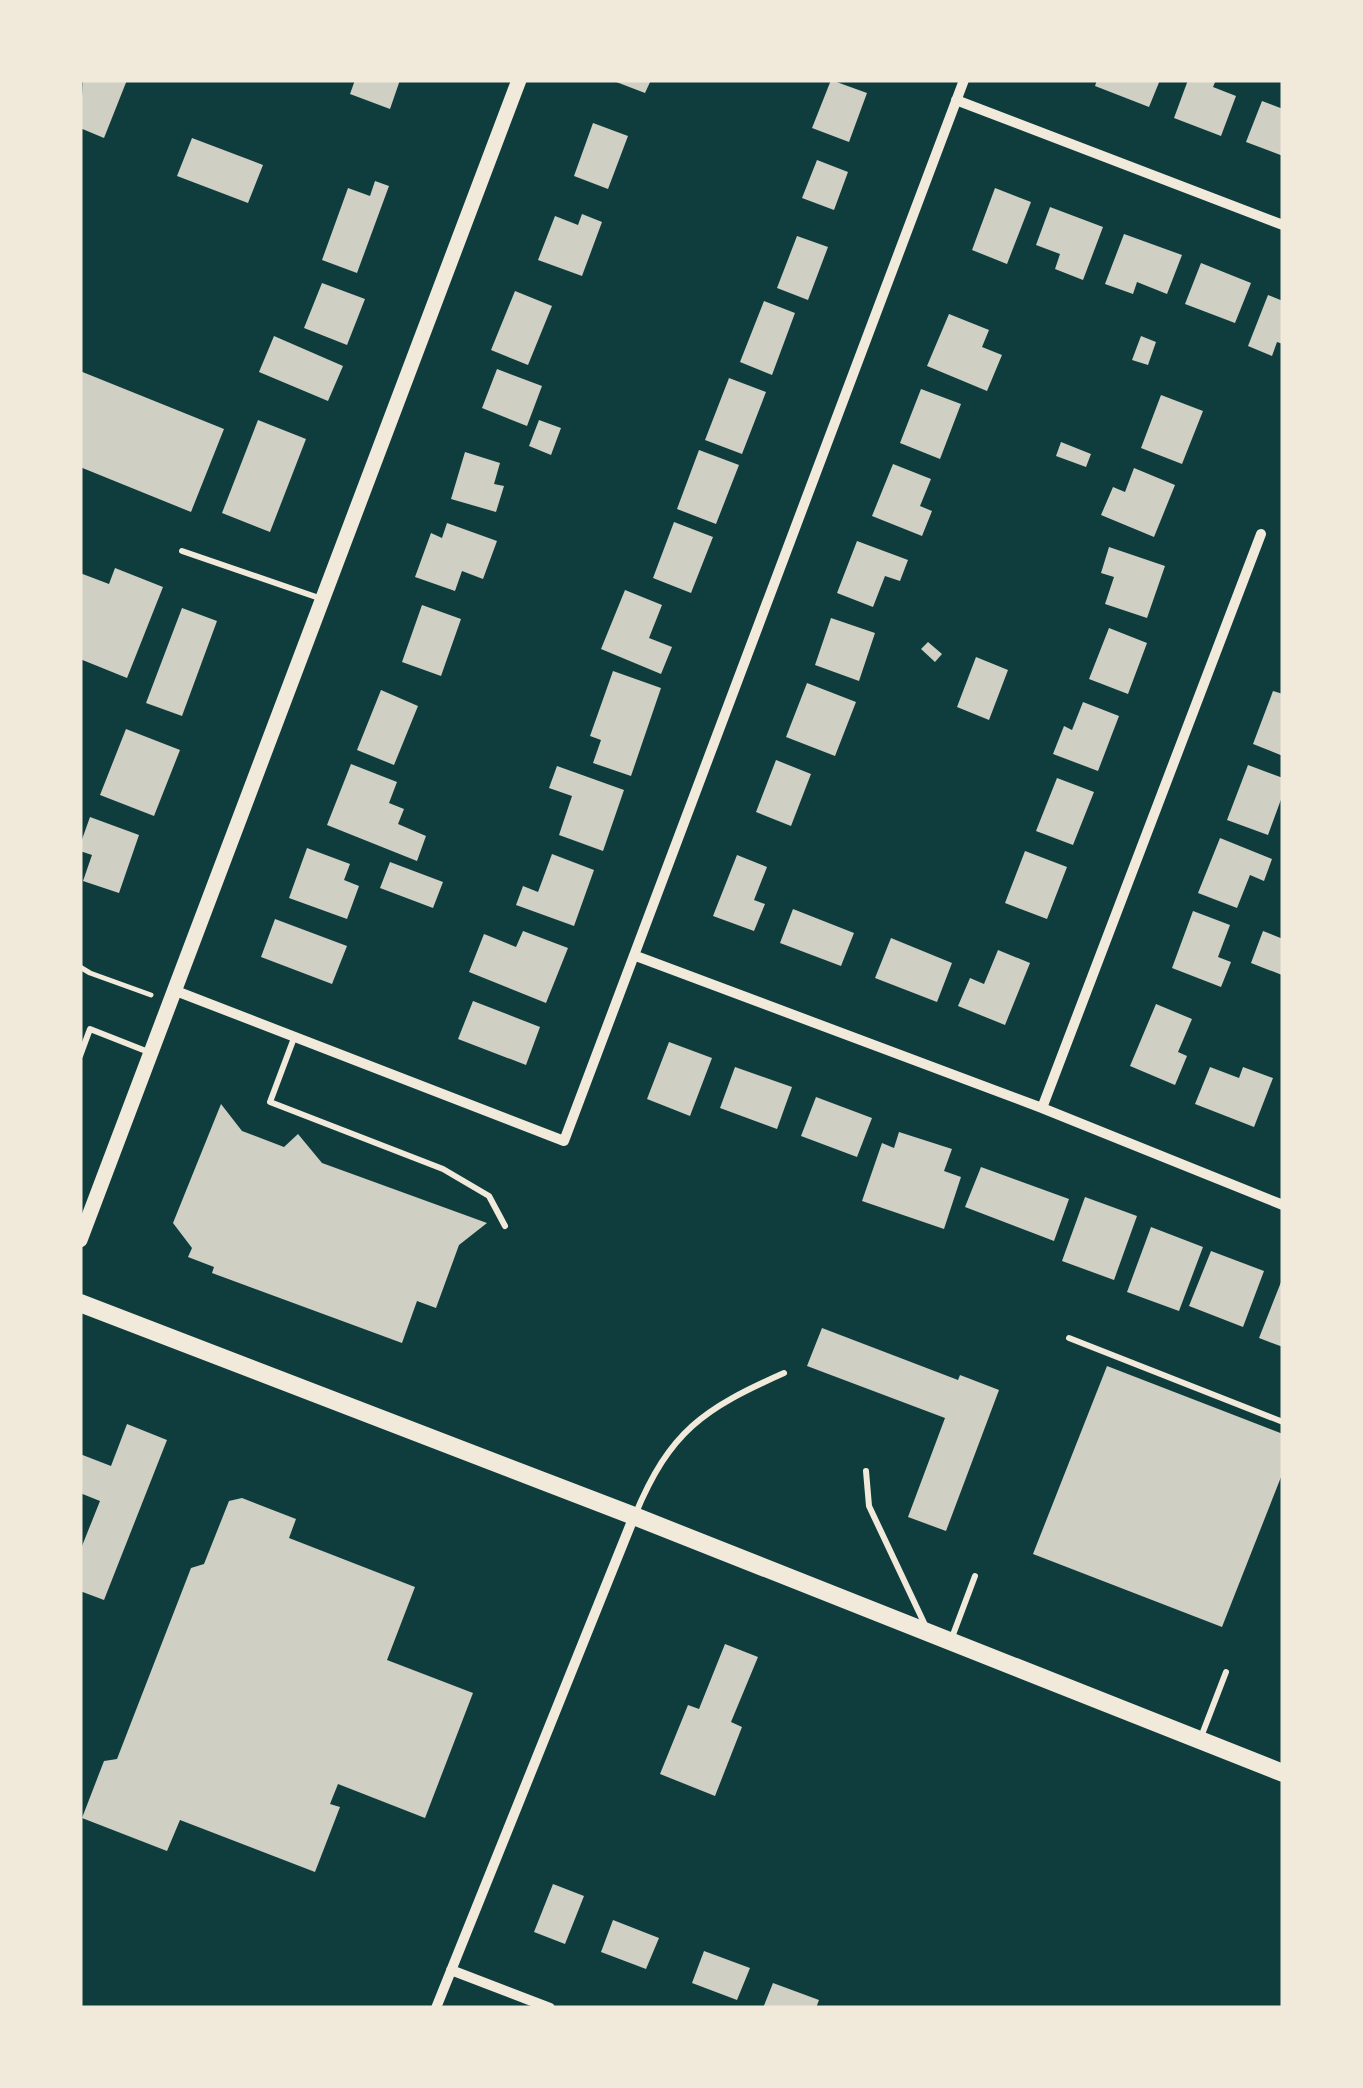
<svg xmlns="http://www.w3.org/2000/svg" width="1363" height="2088" viewBox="0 0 1363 2088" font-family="'Golos Text',sans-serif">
<rect width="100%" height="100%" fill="#0f3d3e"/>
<path fill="#cfcfc3" d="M83,80H127L104,138L80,128Z
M355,80H400L390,109L350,94Z
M611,80H651L645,93Z
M831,80L867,93L849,142L812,128Z
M1097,80H1160L1149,107L1095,86Z
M1188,80H1216L1213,87L1236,96L1221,136L1174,118Z
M1262,101L1283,109V156L1246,142Z
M593,123L628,136L608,189L574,176Z
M192,138L263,165L248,203L177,176Z
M817,160L848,172L834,210L802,198Z
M375,181L389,186L357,273L322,260L348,188L370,196Z
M995,188L1031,202L1007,264L972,250Z
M1050,207L1103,227L1083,280L1055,269L1060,254L1036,245Z
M582,214L602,222L582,276L538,260L555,216L578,225Z
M1124,234L1182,255L1167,294L1137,282L1133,294L1105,284Z
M797,236L828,247L808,300L777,288Z
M1201,263L1251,283L1235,323L1185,304Z
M322,283L365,299L347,345L304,328Z
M515,291L552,306L528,365L491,350Z
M1268,295L1283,301V344L1277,342L1272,356L1248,346Z
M764,301L795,313L772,375L740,362Z
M949,314L989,330L982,347L1002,355L987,391L927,366Z
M274,336L343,366L328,401L259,372Z
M1141,336L1156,342L1148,365L1132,360Z
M497,369L542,386L527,426L482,408Z
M80,371L224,429L191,512L80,467Z
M729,378L766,392L742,454L705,440Z
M921,389L961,404L940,459L900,443Z
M1161,395L1203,411L1182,464L1141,448Z
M258,420L306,439L270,532L222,513Z
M539,420L561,428L551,455L529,446Z
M1061,442L1091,454L1086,467L1056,456Z
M699,450L739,465L716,524L677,509Z
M465,452L500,463L494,484L504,486L496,512L451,499Z
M893,464L931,479L920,506L932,511L922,536L872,516Z
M1134,468L1175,485L1154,537L1101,515L1113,487L1125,492Z
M674,522L713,537L691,593L653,578Z
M447,523L497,541L483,579L462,571L455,591L415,577L431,533L442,538Z
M857,541L908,560L900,581L885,576L873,607L837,593Z
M1109,547L1165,566L1147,618L1105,604L1114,577L1101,573Z
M115,568L163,587L127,678L80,659V573L109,584Z
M625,590L662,605L649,638L672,647L661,674L601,649Z
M422,605L461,619L441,676L402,662Z
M182,608L217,621L182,716L146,703Z
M831,618L875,633L859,681L815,665Z
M1109,628L1147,643L1128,694L1089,679Z
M928,642L942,654L935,662L921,649Z
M976,657L1008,670L989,720L957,707Z
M613,671L661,688L631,776L593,763L601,740L590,736Z
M807,683L856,702L835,756L786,737Z
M381,690L418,706L394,765L357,750Z
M1273,691L1283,694V756L1253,744Z
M1083,702L1119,716L1098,771L1053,754L1064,726L1072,730Z
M126,729L180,750L154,816L100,795Z
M776,760L811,774L791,826L756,812Z
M351,764L397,782L389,803L404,809L398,824L426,836L417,861L327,825Z
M1248,765L1283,778V794L1268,835L1227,820Z
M557,766L624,790L603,851L559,835L572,796L549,788Z
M1057,778L1094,792L1073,845L1036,831Z
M90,817L139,835L119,893L83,881L92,855L80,851V845Z
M1220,838L1272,859L1264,881L1250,875L1237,908L1198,893Z
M307,848L350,864L344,880L359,886L347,919L289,898Z
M1025,851L1067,867L1047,919L1005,903Z
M552,854L594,870L574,926L516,905L523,886L538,892Z
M737,855L767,867L754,900L765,904L754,931L713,916Z
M390,862L443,882L433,908L380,888Z
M793,909L854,933L841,966L780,943Z
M1193,911L1230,925L1218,957L1231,962L1221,987L1172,968Z
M275,919L347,946L332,984L261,957Z
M523,931L568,948L546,1003L469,972L484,934L516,947Z
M1263,931L1283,939L1282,975L1251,963Z
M891,938L952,963L937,1002L875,978Z
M998,950L1030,963L1005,1025L958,1006L970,978L984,984Z
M473,1001L540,1027L526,1065L458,1039Z
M1156,1004L1192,1019L1178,1052L1187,1056L1175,1085L1130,1066Z
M669,1042L712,1058L690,1116L647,1099Z
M735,1067L792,1087L777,1129L720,1108Z
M1210,1067L1239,1078L1243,1067L1273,1078L1254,1127L1195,1104Z
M816,1097L872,1118L857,1157L801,1136Z
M221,1104L242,1131L284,1147L298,1134L322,1163L487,1223L459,1245L436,1308L417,1301L402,1343L212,1273L214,1267L188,1257L192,1248L173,1223Z
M899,1132L952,1149L944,1171L961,1177L944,1229L862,1201L882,1143L894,1148Z
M981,1167L1069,1199L1054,1241L965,1207Z
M1085,1197L1137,1216L1114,1280L1062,1261Z
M1151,1227L1203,1247L1179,1311L1127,1292Z
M1211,1251L1264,1271L1243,1327L1189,1306Z
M1283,1277V1347L1259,1338Z
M822,1328L958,1380L960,1375L999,1390L946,1531L908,1517L945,1418L807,1366Z
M1107,1366L1283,1434V1472L1222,1627L1033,1554Z
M127,1424L167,1440L104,1600L80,1591V1551L100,1501L80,1493V1454L111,1466Z
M242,1498L296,1519L289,1538L415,1587L387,1660L473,1693L425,1818L338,1784L330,1804L340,1807L315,1872L180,1820L167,1851L82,1818L104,1761L117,1759L191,1568L204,1564L229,1501Z
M725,1644L758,1657L731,1722L742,1727L715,1796L660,1774L688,1705L699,1709Z
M553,1884L584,1896L565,1944L534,1932Z
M613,1920L659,1938L646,1969L601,1952Z
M704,1951L750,1968L737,2000L692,1983Z
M773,1983L819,2000L816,2008H763Z"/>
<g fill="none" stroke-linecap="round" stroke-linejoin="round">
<path stroke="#f1e9da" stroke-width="5" d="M80,967L90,973L151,995"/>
<path stroke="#f1e9da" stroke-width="6" d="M182,551L322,599
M294,1038L270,1102L443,1169L489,1196L505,1226
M80,1056L90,1029L151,1053
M1069,1338L1283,1422
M866,1471L869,1506L926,1627
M635,1515C670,1431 703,1409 784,1373
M951,1640L975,1576
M1201,1737L1226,1672"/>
<path stroke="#f1e9da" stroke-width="10" d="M956,100L1283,225
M636,956L1042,1108L1283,1205
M176,991L564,1141L964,80
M1042,1108L1261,534
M451,1970L550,2008
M436,2008L634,1516"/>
<path stroke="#f1e9da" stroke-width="15" d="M80,1240L519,80"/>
<path stroke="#f1e9da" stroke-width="18" d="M80,1303L634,1516L1283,1773"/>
</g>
<rect width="1363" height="2088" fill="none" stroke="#f1e9da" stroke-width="165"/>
</svg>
